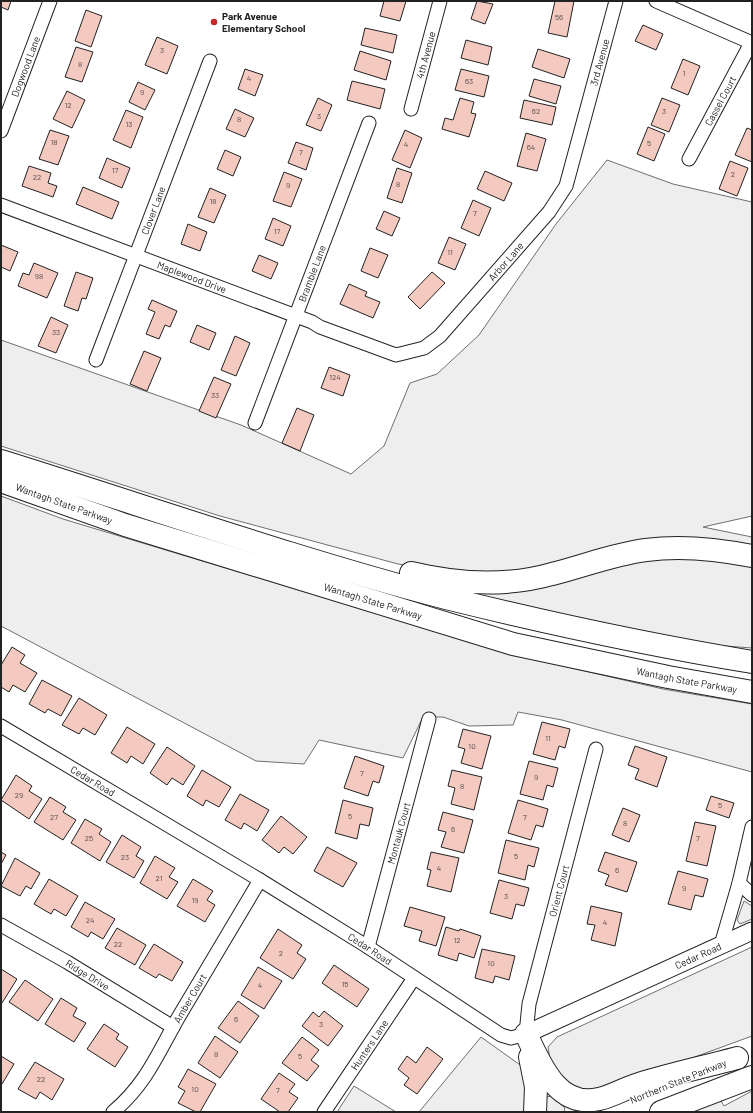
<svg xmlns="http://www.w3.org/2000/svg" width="753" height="1113" viewBox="0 0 753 1113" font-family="Barlow,sans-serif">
<rect width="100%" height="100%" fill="#fff"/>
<path fill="#eee" stroke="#6f6f6f" d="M607,160L673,184L752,202V516L703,527L752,537V550L476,576L398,564L220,516L1,446V340L241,425L351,474L384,446L410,383L437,374L479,335L556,224Z
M1,496L63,519L368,611L550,663L663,689L752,704V772L562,720L518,712L513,725L469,726L443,717H423L403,758L319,740L304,764L256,761L1,626Z
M675,555L752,564V648L699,644L539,611L447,586Z
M744,901L752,906V919L740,924L737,920Z
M752,947V1036L681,1062L619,1090L579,1093L551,1066L548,1047L557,1037Z
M481,1037L523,1067L531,1112H419Z
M354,1086L396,1112H337Z
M752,1091V1112H689L721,1101L724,1106Z
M552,1096L565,1108L564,1112H542L545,1097Z"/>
<path fill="#f3c9c0" stroke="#222" d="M1,1H11L8,10L1,7Z
M384,1H406L400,21L380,16Z
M477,1L493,4L485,24L471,19Z
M555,1H574L567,37L548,33Z
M86,10L102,16L91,47L75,41Z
M643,25L663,34L656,50L635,41Z
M365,28L397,35L393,53L361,45Z
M157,37L178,46L167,74L145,65Z
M466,40L492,47L488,65L461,58Z
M76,47L93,52L82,82L65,77Z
M538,49L570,59L564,78L532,67Z
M360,51L391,61L386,80L354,70Z
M683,59L700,66L688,95L671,88Z
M245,69L263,75L255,96L238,89Z
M461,69L489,76L484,97L455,90Z
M534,79L561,86L556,104L529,96Z
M352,81L385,89L380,109L347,100Z
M138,82L155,90L145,110L129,102Z
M67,91L85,100L72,128L53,119Z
M318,98L332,105L321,131L306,125Z
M460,98L474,102L471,113L476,114L469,137L442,129L445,118L453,120Z
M662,98L680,105L669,132L651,125Z
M524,100L556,107L552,125L520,118Z
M235,109L254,118L245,137L226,129Z
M126,110L143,117L131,148L113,140Z
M648,127L665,134L654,161L637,154Z
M747,128L752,130V162L735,155Z
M50,130L69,136L58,165L39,159Z
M405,130L422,138L410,168L392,160Z
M526,133L546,139L537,171L517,166Z
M296,142L313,148L306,170L288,163Z
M225,150L241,157L233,176L217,169Z
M107,158L130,168L122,188L99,178Z
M730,161L748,168L737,196L719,189Z
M29,166L51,173L48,183L57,186L53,197L22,186Z
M397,168L412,173L402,203L387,198Z
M485,171L512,183L504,201L477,189Z
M284,172L302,179L291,207L273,201Z
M83,187L119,202L112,219L76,204Z
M210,188L226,195L214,223L198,217Z
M473,200L491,208L479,236L461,228Z
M384,211L400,218L392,236L376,229Z
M273,218L291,226L283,246L265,239Z
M188,224L207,232L200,251L181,244Z
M449,237L466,244L455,270L438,263Z
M1,245L18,252L10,271L1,267Z
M370,248L388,255L378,278L361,271Z
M259,255L278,263L271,279L252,271Z
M34,263L58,273L47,298L18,286L23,273L29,275Z
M76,272L93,278L86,299L82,298L78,311L64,306Z
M432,272L445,283L420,309L408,297Z
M349,284L367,292L365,296L380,302L373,318L340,304Z
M152,300L177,311L170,327L165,325L159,339L146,334L155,312L148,309Z
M51,317L68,325L56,353L38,346Z
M197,325L216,333L209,350L190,342Z
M235,336L250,343L236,376L221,370Z
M144,351L161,358L147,391L130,384Z
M329,367L350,375L343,396L321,388Z
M214,377L231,384L216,418L199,411Z
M297,408L314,415L300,451L282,443Z
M12,647L25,655L20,663L37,673L25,692L13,685L9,692L1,687V665Z
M42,680L72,696L61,716L48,709L45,713L29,704Z
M79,698L107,715L95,735L83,728L79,734L62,725Z
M542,722L570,729L565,748L559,746L555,760L533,754Z
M127,727L155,744L143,764L131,756L127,763L111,753Z
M463,729L491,736L482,769L461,763L465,749L458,747Z
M635,746L667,757L657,787L635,779L639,769L628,765Z
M167,747L195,766L183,785L172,778L167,785L150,773Z
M355,756L384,766L379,783L373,781L368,796L344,788Z
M529,761L558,768L553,787L547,785L543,800L520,794Z
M202,770L231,787L219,807L206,800L203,806L187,796Z
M452,770L482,777L474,810L451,804L455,788L448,786Z
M16,775L32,786L29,791L42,799L29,819L1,800Z
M240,794L269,810L257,831L244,823L241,829L225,820Z
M711,796L734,803L729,818L706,810Z
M50,797L66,807L63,812L76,820L63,840L34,822Z
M343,800L373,808L369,826L360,824L357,839L335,833Z
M518,800L548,809L543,827L536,825L531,840L508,833Z
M623,808L640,815L629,842L612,835Z
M443,812L473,820L464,853L441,847L446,832L438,830Z
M281,816L307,837L293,854L284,847L279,853L262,840Z
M85,819L102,829L99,834L111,842L100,861L71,843Z
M695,822L716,826L707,866L686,861Z
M122,835L141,847L136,856L144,861L134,878L106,862Z
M506,840L539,848L534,867L528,865L525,880L498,873Z
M327,847L357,863L343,887L314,871Z
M1,852L6,855L1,864Z
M431,852L459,858L451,892L427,886L431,870L427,869Z
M605,852L637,862L627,892L605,885L609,875L598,871Z
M155,856L175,868L169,877L178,882L167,899L140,883Z
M15,858L40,873L31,889L26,886L20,896L1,886Z
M678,871L708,879L703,897L695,895L691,910L668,904Z
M49,879L78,896L66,916L54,909L51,914L34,904Z
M193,879L213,891L207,900L215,905L205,922L177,906Z
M499,880L529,888L524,906L516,904L512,919L490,913Z
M85,902L115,919L103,939L91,932L88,937L71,927Z
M591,906L622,913L615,946L591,940L595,925L587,924Z
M410,907L445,917L436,946L419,941L422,931L404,926Z
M446,927L459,931L460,929L481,936L474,958L459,953L457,961L438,955Z
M117,928L146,945L135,965L105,948Z
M278,929L302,945L297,953L306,959L293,979L260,958Z
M154,944L183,962L172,981L159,974L156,978L139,968Z
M482,949L515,956L509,980L495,976L493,983L475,978Z
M334,965L369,989L357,1007L322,983Z
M258,967L282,981L264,1009L241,995Z
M1,969L17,979L2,1003L1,1002Z
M25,980L53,999L38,1021L9,1002Z
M61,998L77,1008L73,1016L86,1023L74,1042L45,1024Z
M238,1001L259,1016L240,1043L218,1028Z
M324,1011L343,1026L328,1046L302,1026L313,1012L319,1017Z
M104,1024L119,1034L116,1039L128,1047L115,1067L87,1049Z
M215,1036L238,1052L220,1078L198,1063Z
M302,1037L319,1050L311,1060L319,1066L307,1081L282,1063Z
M427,1047L443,1059L417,1094L404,1085L409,1078L398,1069L407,1056L416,1063Z
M1,1056L14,1064L2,1084L1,1083Z
M35,1062L64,1079L52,1100L40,1092L36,1099L18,1089Z
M188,1069L216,1084L200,1112H196L178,1103L185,1091L178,1087Z
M279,1073L295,1084L289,1092L298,1098L288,1112H280L261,1099Z"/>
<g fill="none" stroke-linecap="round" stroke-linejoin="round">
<defs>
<g id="minor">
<path d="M656,1L752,43"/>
<path id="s1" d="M411,109L440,1"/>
<path id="s2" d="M1,131L50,1"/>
<path id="s3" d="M689,159L751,43"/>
<path id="s4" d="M1,205L312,322L320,327L396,355L424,348L440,336L549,212L566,186L616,1"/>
<path id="s5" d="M96,360L210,61"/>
<path id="s6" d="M255,423L369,123"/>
<path id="s7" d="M1,726L260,880L368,947L501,1035L511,1038L526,1034L529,1004L596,749"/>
<path d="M739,883L752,895"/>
<path id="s8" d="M1,925L67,962L173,1027"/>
<path d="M721,945L739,883L752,827"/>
<path id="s9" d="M368,947L429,719"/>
<path id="s10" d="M113,1112C146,1084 157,1055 178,1018C205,972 233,926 260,880"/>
<path id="s11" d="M324,1112L414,978"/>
</g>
<g id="tertiary">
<path id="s12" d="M526,1034L752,931"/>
</g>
<g id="motorway">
<path d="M1,461C149,507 296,559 446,598C547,623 649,645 752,662"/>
<path id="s13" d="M1,481L125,525L513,644L668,677L752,692"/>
<path d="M411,573C457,584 506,587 552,574C584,566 614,554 646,550C682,545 717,549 752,556"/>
<path d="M526,1034C540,1063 557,1109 599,1099C613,1096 625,1088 639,1084C671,1074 704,1067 737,1058"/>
<path d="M530,1057L536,1087L535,1112"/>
<path d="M661,1112L752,1077"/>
</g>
</defs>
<use href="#minor" stroke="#222" stroke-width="15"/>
<use href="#tertiary" stroke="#222" stroke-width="19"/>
<use href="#motorway" stroke="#222" stroke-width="24"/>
<use href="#minor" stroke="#fff" stroke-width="13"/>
<use href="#tertiary" stroke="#fff" stroke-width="17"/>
<use href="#motorway" stroke="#fff" stroke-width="22"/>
</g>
<circle fill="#c62828" stroke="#fff" stroke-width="1.5" cx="214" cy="22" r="4"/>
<g text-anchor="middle" stroke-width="3" stroke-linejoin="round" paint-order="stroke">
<g font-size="8" fill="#564c4a">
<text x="559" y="20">56</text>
<text x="162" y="53">3</text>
<text x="80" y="67">8</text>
<text x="684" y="76">1</text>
<text x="249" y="81">4</text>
<text x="469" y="84">63</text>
<text x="142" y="95">9</text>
<text x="68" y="108">12</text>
<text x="536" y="114">62</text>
<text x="664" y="114">3</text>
<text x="319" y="119">3</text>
<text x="239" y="122">8</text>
<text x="129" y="127">13</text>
<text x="54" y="145">18</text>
<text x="649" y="146">5</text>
<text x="406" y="147">4</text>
<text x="531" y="150">64</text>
<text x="301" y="155">7</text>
<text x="115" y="173">17</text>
<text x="733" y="177">2</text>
<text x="37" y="180">22</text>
<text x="398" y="187">8</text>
<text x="288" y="188">9</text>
<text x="213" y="204">18</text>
<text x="475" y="216">7</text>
<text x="277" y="234">17</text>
<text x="450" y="255">11</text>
<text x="39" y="279">98</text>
<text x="56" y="335">33</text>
<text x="335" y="380">124</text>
<text x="215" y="398">33</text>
<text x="548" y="741">11</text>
<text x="472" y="749">10</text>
<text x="362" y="776">7</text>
<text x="536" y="780">9</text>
<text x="462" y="789">8</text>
<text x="19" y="798">29</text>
<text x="720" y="808">5</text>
<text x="350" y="819">5</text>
<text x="54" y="820">27</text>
<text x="525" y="820">7</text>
<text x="625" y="826">8</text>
<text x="453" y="832">6</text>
<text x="89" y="841">25</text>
<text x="698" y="841">7</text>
<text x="516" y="859">5</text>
<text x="125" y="860">23</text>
<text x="439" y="871">4</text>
<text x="617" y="873">6</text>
<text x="159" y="881">21</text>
<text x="684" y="891">9</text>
<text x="506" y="899">3</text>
<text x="195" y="903">19</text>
<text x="90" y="923">24</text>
<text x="605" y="925">4</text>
<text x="457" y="943">12</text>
<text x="118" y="947">22</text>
<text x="281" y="956">2</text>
<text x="491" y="966">10</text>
<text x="345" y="987">15</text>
<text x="260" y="988">4</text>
<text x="236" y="1022">6</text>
<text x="321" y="1027">3</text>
<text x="216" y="1057">8</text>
<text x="300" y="1059">5</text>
<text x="41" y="1082">22</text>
<text x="195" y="1092">10</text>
<text x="278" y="1093">7</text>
</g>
<g font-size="10" font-weight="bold" fill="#222" stroke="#fff" text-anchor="start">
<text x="222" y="20">Park Avenue<tspan x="222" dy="12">Elementary School</tspan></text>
</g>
<g font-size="10" fill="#222" stroke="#fff">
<text dy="4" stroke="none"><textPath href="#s1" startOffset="56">4th Avenue</textPath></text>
<text dy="4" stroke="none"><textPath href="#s4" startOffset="796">3rd Avenue</textPath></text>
<text dy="4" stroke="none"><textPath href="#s2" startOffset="69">Dogwood Lane</textPath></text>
<text dy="4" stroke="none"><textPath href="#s3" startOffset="66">Cassel Court</textPath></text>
<text dy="4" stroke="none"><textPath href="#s5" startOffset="160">Clover Lane</textPath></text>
<text dy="4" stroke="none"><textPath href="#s4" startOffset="571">Arbor Lane</textPath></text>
<text dy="4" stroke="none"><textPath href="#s6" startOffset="160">Bramble Lane</textPath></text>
<text dy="4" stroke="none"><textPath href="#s4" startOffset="204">Maplewood Drive</textPath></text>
<text dy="4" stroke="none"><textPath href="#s13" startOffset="67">Wantagh State Parkway</textPath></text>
<text dy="4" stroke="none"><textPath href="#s13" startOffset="391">Wantagh State Parkway</textPath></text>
<text dy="4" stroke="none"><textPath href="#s13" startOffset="715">Wantagh State Parkway</textPath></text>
<text dy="4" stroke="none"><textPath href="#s7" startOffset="107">Cedar Road</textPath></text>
<text dy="4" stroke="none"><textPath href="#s9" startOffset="118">Montauk Court</textPath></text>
<text dy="4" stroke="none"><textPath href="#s7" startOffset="761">Orient Court</textPath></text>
<text dy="4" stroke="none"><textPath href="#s7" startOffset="431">Cedar Road</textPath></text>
<text dy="4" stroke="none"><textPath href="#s12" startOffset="189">Cedar Road</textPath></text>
<text dy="4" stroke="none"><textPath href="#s8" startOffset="100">Ridge Drive</textPath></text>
<text dy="4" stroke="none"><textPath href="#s10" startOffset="138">Amber Court</textPath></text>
<text dy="4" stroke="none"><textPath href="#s11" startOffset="81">Hunters Lane</textPath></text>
<text transform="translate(678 1081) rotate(-22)" y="4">Northern State Parkway</text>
</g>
</g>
<rect width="753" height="1113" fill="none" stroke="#222222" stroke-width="4"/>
</svg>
